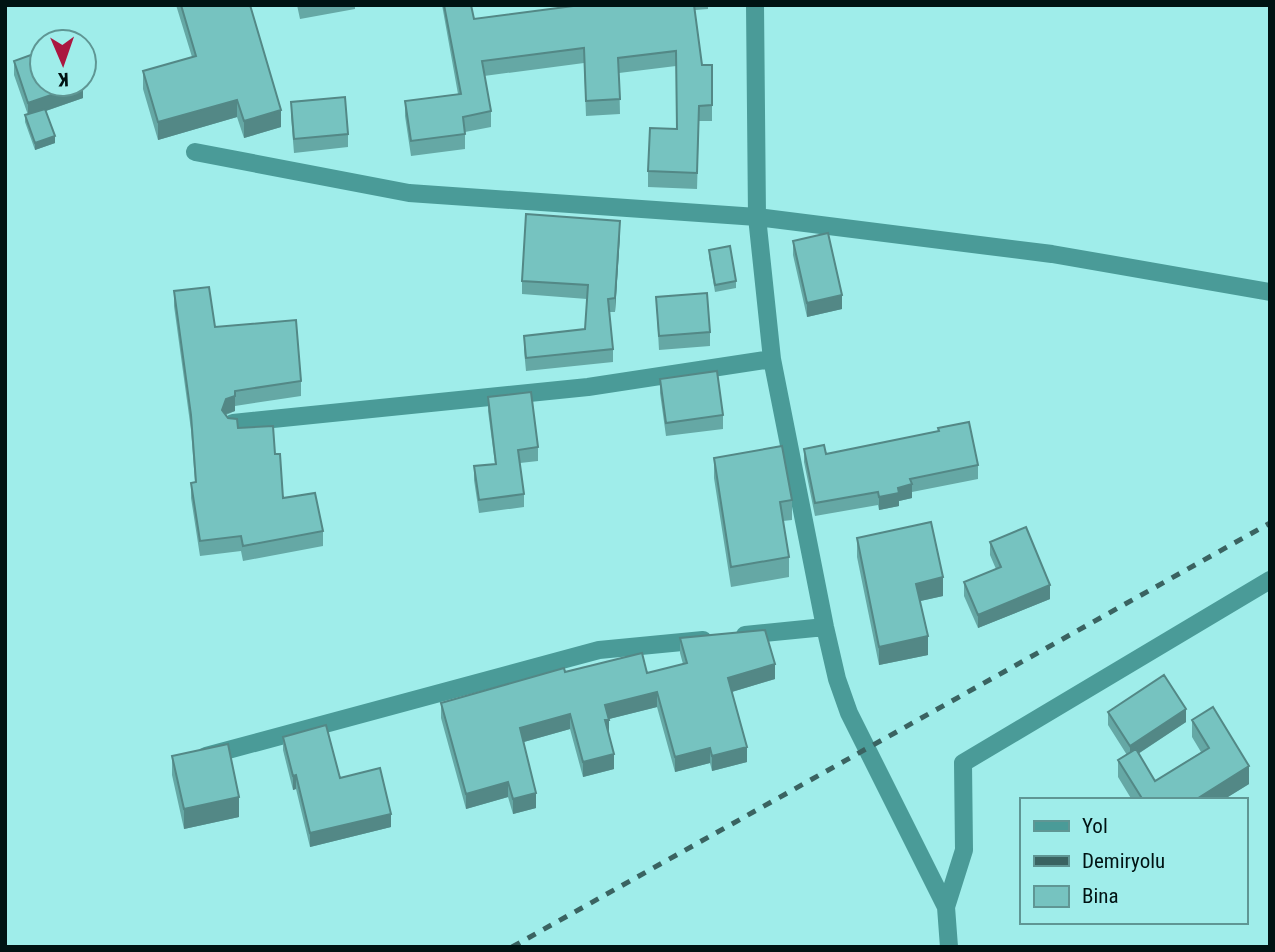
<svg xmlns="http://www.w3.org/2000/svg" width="1275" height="952" viewBox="0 0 1275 952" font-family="'Roboto Condensed',sans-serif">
<rect width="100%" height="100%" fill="#9fedea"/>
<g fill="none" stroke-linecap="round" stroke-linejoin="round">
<path stroke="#4a9b98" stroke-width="18" d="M755,5L757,217L772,359L825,627L837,679L849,713L946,907L949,947
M195,152L409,193L757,217L1052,254L1270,292
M233,423L588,387L772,359
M745,635L825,627
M206,756L599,650L703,640
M946,907L964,850L963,763L1270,580"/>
<path stroke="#3a6361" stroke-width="5" stroke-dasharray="9 9" stroke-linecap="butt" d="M512,947L1270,523"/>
</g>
<path fill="#65a8a5" d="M176,5H250L281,127L244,138L237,117L158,140L143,89V71L192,57Z
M297,5H355V9L300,19Z
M442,5H471L474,19L579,6V5H708V9L695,10L702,65H712V121H699L697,189L648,187V171L677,129L676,66L619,73L620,114L586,116L584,63L484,76L491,111V127L465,132V149L411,156L405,116V101L458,94Z
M14,61L83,98L46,111L55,143L35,150L25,122V115H28L14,75Z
M291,102L348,134V147L294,153L291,116Z
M620,234L615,312H609L613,349V362L526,371L524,350V336L585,329L587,299L522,294V281Z
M793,241L842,309L807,317L793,255Z
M709,250L736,281V288L715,292L709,257Z
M174,291L215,327L301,381V396L235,406V411L226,415L238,428L275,454L283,498L323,531V546L243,561L241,551L200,556L191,498V483L195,482L191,430L174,306Z
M656,297L710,332V346L659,350Z
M660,379L723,415V429L666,436L660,393Z
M488,397L538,447V461L520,463L524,494V507L479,513L474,480V466L495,464L488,411Z
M804,449L826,454L978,465V479L912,492V498L899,501V506L879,510L878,505L815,516L804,462Z
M714,458L792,500V520L783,521L789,557V577L731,587L714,478Z
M857,538L943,596L920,601L928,655L879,665L857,557Z
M990,542L1050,599L978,628L964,596V582L996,569L990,555Z
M680,638L775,679L732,692L747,762L712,771L710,763L675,772L657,707L609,719V734L614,769L583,777L570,729L524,742L536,808L513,814L508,797L466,809L441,718V703L565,672L647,673L683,664L680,653Z
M1108,712L1186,722L1138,754L1155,781L1201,752L1192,737V720L1249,784L1223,800H1132L1118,777V760L1127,755L1108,725Z
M283,737L340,778L391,827L310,847L296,789L293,790L283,750Z
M172,756L239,817L184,829L172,775Z"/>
<path fill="#538886" d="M83,84V98L28,117V103Z
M237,100V117L158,140V122Z
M281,110V127L244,138V121Z
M55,136V143L35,150V143Z
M620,221V234L615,312V298Z
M842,295V309L807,317V303Z
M235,396V411L226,414L222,425V410L226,399Z
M912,484V498L899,501V506L879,510V497L898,488Z
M943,577V596L916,602V584Z
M1050,585V599L978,628V615Z
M928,636V655L879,665V647Z
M775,664V679L728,693V678Z
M657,692V707L605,720V705Z
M1186,709V722L1130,759V746Z
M570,714V729L520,743V728Z
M605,720H609V735Z
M747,747V762L712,771V756Z
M710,748V763L675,772V757Z
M614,754V769L583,777V762Z
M1249,766V784L1223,800H1195Z
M296,775V789L293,790V776Z
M508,782V797L466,809V794Z
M536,793V808L513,814V799Z
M239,797V817L184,829V809Z
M391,814V827L310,847V833Z"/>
<path fill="#76c3c0" stroke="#538886" stroke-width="2" d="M181,5H250L281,110L244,121L237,100L158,122L143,71L196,56Z
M444,5H471L474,19L581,5H694L702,65H712V105L699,106L697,173L648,171L650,128L677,129L676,51L618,58L620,99L586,101L584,48L482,61L491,111L463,117L465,134L411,141L405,101L461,94Z
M42,51V84H83L28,103L14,61Z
M345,97L348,134L294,139L291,102Z
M45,109L55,136L35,143L25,115Z
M526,214L620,221L615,298L608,299L613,349L526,358L524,336L585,329L588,285L522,281Z
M828,233L842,295L807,303L793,241Z
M730,246L736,281L715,285L709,250Z
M209,287L215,327L296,320L301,381L235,391V396L226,399L222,410L228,418L237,419L238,428L273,426L275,454H280L283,498L315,493L323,531L243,546L241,536L200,541L191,483L196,482L191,415L174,291Z
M707,293L710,332L659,336L656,297Z
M717,371L723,415L666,423L660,379Z
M531,392L538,447L518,450L524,494L479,500L474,466L496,464L488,397Z
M969,422L978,465L910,479L912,484L898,488L899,493L879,497L878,492L815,503L804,449L824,445L826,454L939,431L938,428Z
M782,446L792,500L780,502L789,557L731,567L714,458Z
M931,522L943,577L916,584L928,636L879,647L857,538Z
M1026,527L1050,585L978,615L964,582L1001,567L990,542Z
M765,630L775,664L728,678L747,747L712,756L710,748L675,757L657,692L605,705L609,720H605L614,754L583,762L570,714L520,728L536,793L513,799L508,782L466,794L441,703L564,668L565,672L642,653L647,673L687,663L680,638Z
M1164,675L1186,709L1130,746L1108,712Z
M1213,707L1249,766L1195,800H1143L1118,760L1136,749L1155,781L1209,748L1192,720Z
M326,725L340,778L380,768L391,814L310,833L296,775L293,776L283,737Z
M228,744L239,797L184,809L172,756Z"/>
<rect width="1275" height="952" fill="none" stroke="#001313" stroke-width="14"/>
<rect x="1020" y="798" width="228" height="126" fill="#9fedea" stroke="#5f9694" stroke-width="2"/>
<rect x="1034" y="821" width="35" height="10" fill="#4a9b98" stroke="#5f9694" stroke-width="2"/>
<text x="1082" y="833" font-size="21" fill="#001313">Yol</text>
<rect x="1034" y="856" width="35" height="10" fill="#3a6361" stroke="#5f9694" stroke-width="2"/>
<text x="1082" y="868" font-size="21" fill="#001313">Demiryolu</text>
<rect x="1034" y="886" width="35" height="21" fill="#76c3c0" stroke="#5f9694" stroke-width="2"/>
<text x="1082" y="903" font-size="21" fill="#001313">Bina</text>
<g transform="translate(63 63) rotate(178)"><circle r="33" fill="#9fedea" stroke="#5f9694" stroke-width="2"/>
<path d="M0-5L12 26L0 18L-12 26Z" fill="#ab1640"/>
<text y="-10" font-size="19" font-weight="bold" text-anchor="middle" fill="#001313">K</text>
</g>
</svg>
